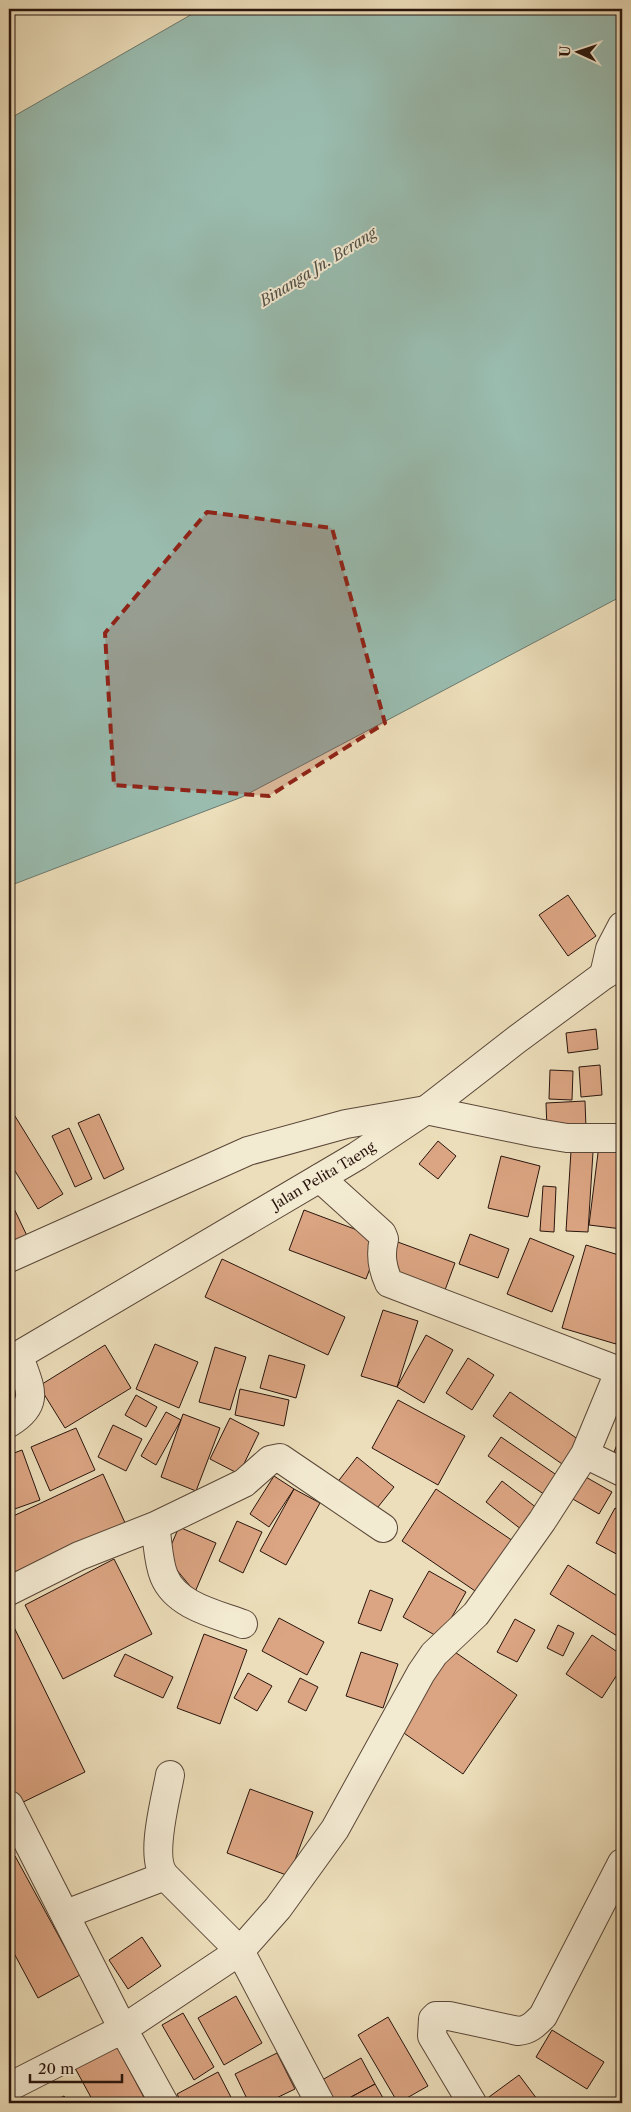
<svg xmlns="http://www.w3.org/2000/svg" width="631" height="2112" viewBox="0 0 631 2112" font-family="'Libre Caslon Text',serif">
<rect width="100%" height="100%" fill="#ecdeba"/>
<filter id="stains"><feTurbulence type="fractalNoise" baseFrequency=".004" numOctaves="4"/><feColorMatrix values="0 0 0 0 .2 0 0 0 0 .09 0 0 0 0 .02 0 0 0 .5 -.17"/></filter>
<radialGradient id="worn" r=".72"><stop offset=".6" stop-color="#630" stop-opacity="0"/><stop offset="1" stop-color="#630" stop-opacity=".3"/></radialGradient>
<path fill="#99bcaf" stroke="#6c796e" d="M201,9H622V596L242,797L9,886V119Z"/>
<path fill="#dba482" stroke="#29150d" d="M568,895L596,936L568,956L539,915Z
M596,1029L598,1049L568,1053L566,1033Z
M600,1065L602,1095L581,1097L579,1067Z
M550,1070L573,1071L572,1100L549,1099Z
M585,1101L586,1128L547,1129L546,1103Z
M10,1108L63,1194L38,1209L9,1161Z
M99,1114L124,1169L104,1179L78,1123Z
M69,1128L92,1179L75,1187L52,1136Z
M438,1141L456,1156L438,1179L419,1164Z
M599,1145L622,1148V1229L589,1225Z
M571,1151L593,1152L588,1232L566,1231Z
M501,1156L540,1166L528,1217L488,1208Z
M543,1186L556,1187L554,1232L540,1231Z
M9,1198L29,1240L9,1250Z
M304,1210L381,1239L366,1279L289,1250Z
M470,1234L509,1249L498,1278L459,1264Z
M530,1238L574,1256L552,1312L507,1294Z
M395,1241L455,1263L445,1290L385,1268Z
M586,1245L622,1256V1321L616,1344L562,1328Z
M222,1259L345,1317L328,1355L205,1297Z
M383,1310L418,1321L397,1387L361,1376Z
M426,1335L453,1350L424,1403L397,1387Z
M155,1344L198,1362L179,1408L136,1389Z
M105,1345L131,1388L65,1428L39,1386Z
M215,1347L246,1357L230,1410L199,1402Z
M269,1355L305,1365L296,1398L260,1388Z
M468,1358L494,1375L472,1410L446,1393Z
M240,1389L289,1400L284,1426L235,1415Z
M510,1392L582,1442L565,1466L493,1416Z
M136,1395L157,1407L146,1427L125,1415Z
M398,1400L465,1436L438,1485L372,1448Z
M166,1412L181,1420L156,1465L141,1456Z
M183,1414L220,1428L196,1491L161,1477Z
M230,1418L259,1433L239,1474L210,1459Z
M113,1425L142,1439L126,1471L98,1457Z
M76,1428L95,1470L50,1491L31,1447Z
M622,1433V1464L611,1459Z
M501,1437L561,1478L548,1497L488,1456Z
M22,1450L40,1500L9,1511V1455Z
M357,1457L394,1487L370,1517L333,1488Z
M103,1474L126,1525L17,1576L9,1559V1518Z
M274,1476L294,1489L269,1527L250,1514Z
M584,1476L612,1492L599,1514L571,1498Z
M502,1481L542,1512L526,1533L486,1502Z
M294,1489L320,1503L286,1565L260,1551Z
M436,1489L516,1543L481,1595L402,1541Z
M615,1508L622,1512V1557L596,1543Z
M237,1521L262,1532L243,1573L219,1561Z
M179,1527L216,1543L195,1592L166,1557Z
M114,1559L152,1634L63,1679L25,1605Z
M568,1565L622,1599V1639L550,1594Z
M429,1571L466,1592L440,1638L403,1617Z
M370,1590L393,1599L381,1631L358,1623Z
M9,1617L85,1772L13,1807L9,1799Z
M279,1618L324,1642L307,1675L262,1651Z
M515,1619L535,1630L517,1662L497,1652Z
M558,1625L574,1633L563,1656L547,1648Z
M204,1634L247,1650L220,1724L177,1708Z
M592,1635L622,1655V1667L602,1698L566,1674Z
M452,1650L517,1695L463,1774L398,1729Z
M361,1652L398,1664L383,1708L346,1696Z
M125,1654L173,1677L163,1698L114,1676Z
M248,1673L272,1686L257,1711L234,1698Z
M300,1678L318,1687L306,1711L288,1702Z
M250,1789L313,1812L289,1876L227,1853Z
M15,1856L80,1975L38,1998L9,1944V1860Z
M142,1937L161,1966L128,1989L109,1960Z
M236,1996L262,2043L224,2065L198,2018Z
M183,2013L214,2067L194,2080L162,2025Z
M388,2017L428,2086L398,2103L358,2035Z
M552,2030L604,2062L587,2089L536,2057Z
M116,2045L147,2103H94L75,2068Z
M277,2053L295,2089L266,2103H249L235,2074Z
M361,2058L375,2084L340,2103H334L322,2080Z
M218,2072L234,2103H182L177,2094Z
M519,2075L540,2103H493L489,2097Z
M375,2084L386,2103H340Z
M64,2096L69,2103H50Z"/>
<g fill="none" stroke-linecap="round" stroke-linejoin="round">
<defs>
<path id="minor" d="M604,975L610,949L622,926
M320,1178L382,1234L384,1239C380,1255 382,1268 389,1283L622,1372
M9,1258L248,1151L346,1124L426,1110L537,1133L567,1138H622
M9,1423C42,1403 29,1387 19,1356
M585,1454L622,1472
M155,1526C158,1542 158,1562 164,1576C176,1606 216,1614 243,1624
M9,1591L79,1556L155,1526L244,1483L270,1460L280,1458L383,1528
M9,1805L123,2029L240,1951L278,1908L335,1829L421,1673L434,1654L476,1614L542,1521L585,1454L619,1372
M165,1876C149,1858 166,1798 170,1775
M66,1914L165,1876L240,1951L320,2103
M9,2087L123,2029L164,2103
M472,2103L432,2036L433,2019L436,2016H449L518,2031C530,2030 535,2024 543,2016L622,1863"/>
<g id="tertiary">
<path id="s1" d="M9,1361L357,1156L426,1110L516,1040L604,975L622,965"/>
</g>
</defs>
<use href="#minor" stroke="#5a4738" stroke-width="30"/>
<use href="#tertiary" stroke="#5a4738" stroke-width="30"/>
<use href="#minor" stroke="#f3ead2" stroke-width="28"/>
<use href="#tertiary" stroke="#f3ead2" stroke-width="28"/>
</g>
<path fill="#8f2418" fill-opacity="0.2" stroke="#8f2418" stroke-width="4" stroke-dasharray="10 6" stroke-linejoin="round" d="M207,512L332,528L385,723L269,796L114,785L105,633Z"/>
<g text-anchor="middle" stroke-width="4" stroke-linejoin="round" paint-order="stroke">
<g font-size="14" fill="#29150d" stroke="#f3ead2">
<text dy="5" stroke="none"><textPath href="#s1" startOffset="365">Jalan Pelita Taeng</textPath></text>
</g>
<g font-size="15" font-style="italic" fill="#504f46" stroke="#f3ead2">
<text transform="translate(318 267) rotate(-32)" y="5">Binanga Jn. Berang</text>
</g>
</g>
<rect width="631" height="2112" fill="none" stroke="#ecdeba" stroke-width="30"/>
<rect x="10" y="10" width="611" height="2092" fill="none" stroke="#29150d" stroke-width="2.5"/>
<rect x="15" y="15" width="601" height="2082" fill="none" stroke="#29150d"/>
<g transform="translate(578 52) rotate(273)" stroke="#f3ead2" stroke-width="4" paint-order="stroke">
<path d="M0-4L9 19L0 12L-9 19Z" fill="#29150d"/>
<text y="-8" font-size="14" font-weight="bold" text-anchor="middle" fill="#29150d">U</text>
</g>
<path d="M30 2074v8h92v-8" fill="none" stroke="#29150d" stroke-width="2.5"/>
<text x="38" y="2074" font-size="15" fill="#29150d" stroke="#f3ead2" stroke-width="4" paint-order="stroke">20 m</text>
<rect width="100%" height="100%" filter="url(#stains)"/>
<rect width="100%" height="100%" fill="url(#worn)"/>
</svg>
